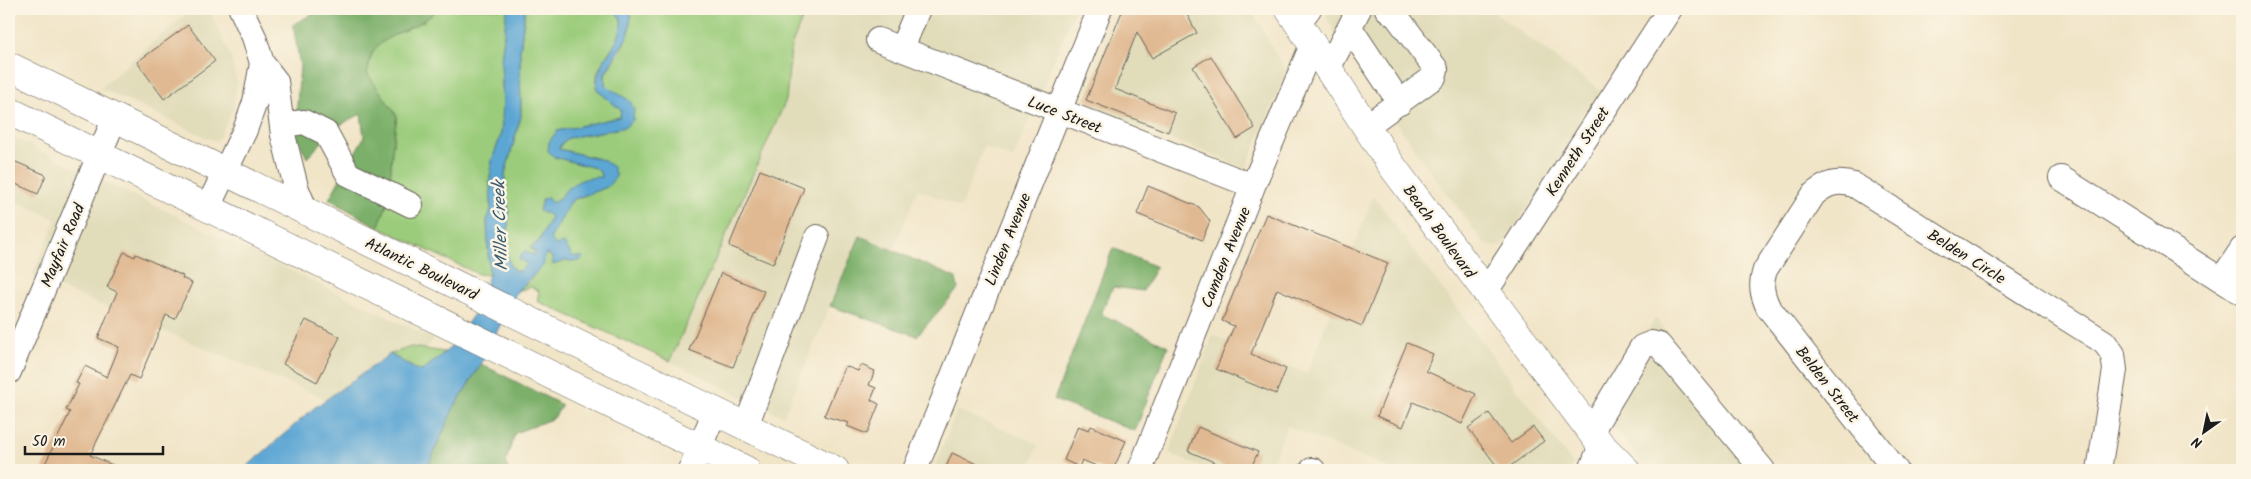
<svg xmlns="http://www.w3.org/2000/svg" width="2251" height="479" viewBox="0 0 2251 479" font-family="Kalam,sans-serif">
<rect width="100%" height="100%" fill="#fcf5e5"/>
<filter id="ink" filterUnits="userSpaceOnUse"><feTurbulence type="fractalNoise" baseFrequency=".02" numOctaves="2"/><feDisplacementMap in="SourceGraphic" scale="10" xChannelSelector="R" yChannelSelector="G"/><feConvolveMatrix kernelMatrix="1 2 1 2 8 2 1 2 1" color-interpolation-filters="sRGB"/></filter>
<filter id="wash" filterUnits="userSpaceOnUse"><feTurbulence type="fractalNoise" baseFrequency=".0096" numOctaves="4" result="noise"/><feDisplacementMap in="SourceGraphic" scale="20" xChannelSelector="R" yChannelSelector="G"/><feGaussianBlur stdDeviation="1.12" result="paint"/><feColorMatrix in="noise" values="0 0 0 0 0 0 0 0 0 0 0 0 0 0 0 0 0 1.4 0 .05"/><feComposite in="paint" operator="in"/></filter>
<g filter="url(#wash)">
<rect width="100%" height="100%" fill="#f1e5c8"/>
<path fill="#e1dcba" d="M192,9H209L231,57L237,83L233,109L217,142L100,88Z
M804,9H1075L1013,159L984,146L961,208L918,189L893,251L860,237L783,417L670,361L786,100L791,47L805,12Z
M1120,9H1251L1286,72L1246,168L1082,105Z
M1326,9H1489L1604,93L1502,246H1490L1483,242L1424,163L1328,22Z
M9,135L59,160L434,339L424,350L411,347L390,354L326,399L32,276L56,220L9,197Z
M1373,196L1573,464L1570,470H1393L1287,426L1269,470H1208L1169,453L1213,335L1307,374Z
M1655,318L1775,470H1647L1603,414Z
M957,410L1038,444L1029,470H933Z"/>
<path fill="#9bcc7b" stroke="#5c744c" d="M437,9H507L501,61L503,104L501,135L492,160L490,178L491,210L487,220L489,275L478,274L378,227L389,199L392,150L397,116L367,73C369,67 370,56 374,50C390,30 422,29 437,9Z
M525,9H611C637,25 608,49 600,67C596,74 596,82 597,90L621,110L620,117L557,131L554,157L595,168L600,172L601,177L567,189L558,201L552,203L548,214L551,217L539,241L530,248L536,253L534,255L524,251L527,264L520,271H516L510,266L507,251L509,212L505,190V174L521,116L520,51Z
M626,9H804L805,12L791,47L786,100L670,361L537,301L539,291L531,287L517,291L530,281L545,253L552,257L554,264L565,261L572,256L564,244L556,245L550,239L572,200L607,187L603,160L559,149L561,144L568,138L625,127L633,120L616,94L605,86V74L623,48L631,16Z
M411,347L445,352L422,371L417,370L390,354Z"/>
<path fill="#7cb06b" stroke="#4c6644" d="M321,9H437C422,29 390,30 374,50C370,55 369,67 367,73L397,116L392,150L389,199L378,227L329,199L364,137L361,114L336,127L307,158L295,132L300,65L293,25Z
M860,236L956,278L958,289L917,336L830,306Z
M1113,248L1156,267L1143,291L1113,287L1101,314L1168,346L1135,431L1054,400Z
M481,364L562,405L554,418L515,433L506,461L508,470H426L453,409Z"/>
<path fill="#5ca6d4" stroke="#3c6178" d="M507,9H525L520,51L521,116L505,174V190L509,212L507,251L510,266L516,271H520L527,264L519,259L524,251L534,255L536,253L530,248L539,241L551,217L548,214L539,211L542,199L548,198L552,203C560,200 561,195 567,189C577,180 588,177 601,177L600,172L595,168L554,157L548,151L549,142L557,131L620,117L621,110L597,90C594,59 624,47 621,18L611,9H626L631,15L629,34L605,73V85L630,101L634,109L633,120L625,127L568,138L561,144L559,149L603,160L613,167L616,177L607,187L572,200L550,239L556,245L564,243L572,256L583,257L580,261H565L553,265L552,257L546,253L543,266L517,291L481,364L453,409L426,470H243L314,408L390,354L417,370L422,371L450,348L474,314L489,275L487,220L491,210L490,178L492,160L501,135L503,104L501,61Z"/>
<g id="blocks">
<path fill="#e0b992" d="M1123,9H1184L1197,33L1152,58L1137,32L1115,89L1175,113L1168,132L1086,100Z
M188,25L215,61L164,99L137,62Z
M1211,56L1255,128L1237,139L1193,67Z
M9,159L46,175L38,194L9,181Z
M760,170L804,188L773,264L729,246Z
M1148,186L1199,207L1210,221L1202,240L1137,214Z
M1266,214L1388,263L1362,326L1277,289L1251,354L1286,369L1276,394L1216,369L1234,326L1222,321Z
M124,252L135,257L136,254L183,276L182,278L192,283L175,319L166,315L139,379L130,375L90,455L123,470H42L70,412L66,410L79,384L76,383L85,366L107,377L119,347L98,338L117,292L107,287Z
M721,273L764,291L733,367L689,350Z
M306,320L340,337L317,382L283,364Z
M1407,343L1433,354L1426,371L1476,394L1462,424L1413,402L1403,427L1377,416Z
M861,365L875,371L869,385L876,388L871,400L879,404L867,434L847,426L849,423L824,416L845,366L858,371Z
M1489,413L1511,443L1533,427L1544,441L1505,470H1500L1468,428Z
M1078,426L1089,430L1091,426L1126,441L1113,470H1106L1082,460L1079,467L1064,460Z
M1198,427L1258,452L1250,470H1233L1188,451Z
M952,453L990,470H945Z"/>
</g>
</g>
<g filter="url(#ink)">
<use href="#blocks" fill-opacity="0" stroke="#676258" stroke-width="1"/>
<g fill="none" stroke-linecap="round" stroke-linejoin="round">
<defs>
<path id="minor" d="M1298,23L1309,9
M1350,28L1400,103
M878,40L1253,186
M902,48L918,9
M262,63L276,81L283,135L296,187L306,211
M1328,69L1359,9
M282,125L304,122L326,133L348,174L411,205
M1365,127L1434,77L1436,69L1397,17L1387,9
M2061,178L2242,293
M208,207L245,130L255,102L262,63L254,37L241,9
M2222,279L2242,249
M1485,293L1670,9
M9,372L115,117
M746,426L817,237
M1591,432L1642,347L1652,343L1659,345L1763,470
M690,470L715,411
M915,470L1100,9
M1140,470L1253,186L1312,45
M1312,470H1313
M1591,470L1601,445
M1896,470L1768,307C1762,294 1760,285 1765,270L1814,194C1827,183 1838,180 1854,185L2104,342L2113,354L2115,370L2099,470"/>
<path id="major" d="M9,66L835,470
M9,111L746,470"/>
<path id="highway" d="M1289,9L1392,166L1601,445L1626,470"/>
</defs>
<use href="#minor" stroke="#676258" stroke-width="26"/>
<use href="#major" stroke="#676258" stroke-width="29"/>
<use href="#highway" stroke="#676258" stroke-width="29"/>
<use href="#minor" stroke="#fff" stroke-width="24"/>
<use href="#major" stroke="#fff" stroke-width="28"/>
<use href="#highway" stroke="#fff" stroke-width="28"/>
</g>
</g>
<g text-anchor="middle" stroke-width="5" stroke-linejoin="round" paint-order="stroke">
<g font-size="16" fill="#1c1c1c" stroke="#fcf5e5">
<text transform="translate(1065 114) rotate(21)" y="6">Luce Street</text>
<text transform="translate(1577 151) rotate(-57)" y="6">Kenneth Street</text>
<text transform="translate(1440 231) rotate(54)" y="6">Beach Boulevard</text>
<text transform="translate(1007 239) rotate(-68)" y="6">Linden Avenue</text>
<text transform="translate(62 245) rotate(-67)" y="6">Mayfair Road</text>
<text transform="translate(1967 256) rotate(32)" y="6">Belden Circle</text>
<text transform="translate(1225 257) rotate(-68)" y="6">Camden Avenue</text>
<text transform="translate(422 268) rotate(26)" y="6">Atlantic Boulevard</text>
<text transform="translate(1828 384) rotate(52)" y="6">Belden Street</text>
</g>
<g font-size="18" font-style="italic" fill="#395a6f" stroke="#fcf5e5">
<text transform="translate(500 226) rotate(-92)" y="6">Miller Creek</text>
</g>
</g>
<rect width="2251" height="479" fill="none" stroke="#fcf5e5" stroke-width="30"/>
<g transform="translate(2204 432) rotate(213)" stroke="#fcf5e5" stroke-width="4" paint-order="stroke">
<path d="M0-4L9 19L0 12L-9 19Z" fill="#1c1c1c"/>
<text y="-8" font-size="14" font-weight="bold" text-anchor="middle" fill="#1c1c1c">N</text>
</g>
<path d="M25 446v8h138v-8" fill="none" stroke="#1c1c1c" stroke-width="2.5"/>
<text x="32" y="446" font-size="15" fill="#1c1c1c" stroke="#fcf5e5" stroke-width="4" paint-order="stroke">50 m</text>
</svg>
